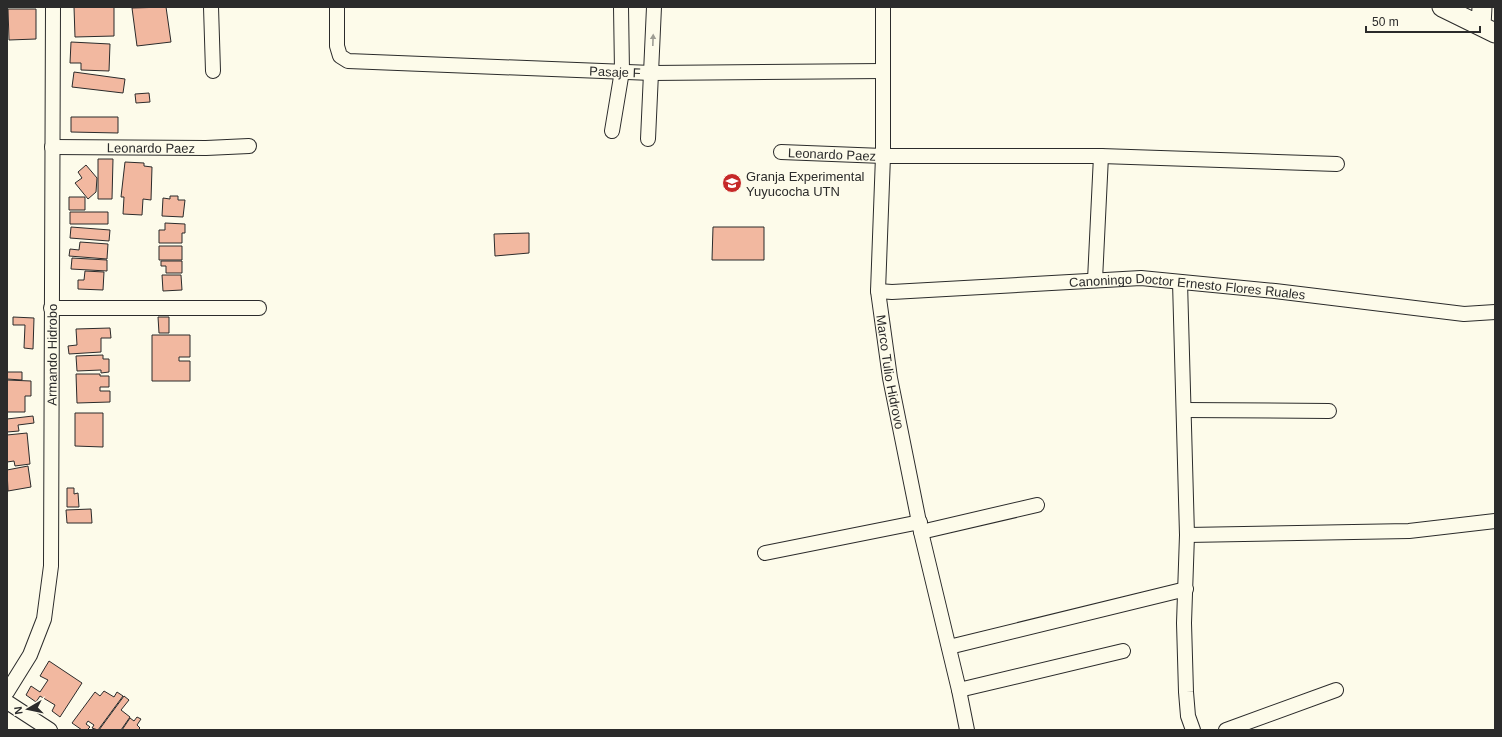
<svg xmlns="http://www.w3.org/2000/svg" width="1502" height="737" viewBox="0 0 1502 737" font-family="Helvetica,sans-serif">
<rect width="100%" height="100%" fill="#fdfbea"/>
<path fill="#f2b8a0" stroke="#2b2b2b" d="M74,7H114V36L75,37Z
M166,7L171,42L137,46L132,8Z
M8,9H36V39L9,40Z
M71,42L110,44L109,71L81,70V63H70Z
M74,72L125,79L123,93L72,87Z
M149,93L150,102L136,103L135,94Z
M71,117H118V133L71,132Z
M98,159H113L112,199H98Z
M125,162L144,163V166L152,167L151,200L143,199L142,215L123,214L124,197H121Z
M86,165L97,178L96,192L88,199L75,183L82,178L78,172Z
M170,196H178V200H185L183,217L162,216L163,198L170,199Z
M69,197H85V210H69Z
M70,212H108V224H70Z
M165,223L185,224V233H182V243H159V230H165Z
M71,227L110,230L109,241L70,238Z
M713,227H764V260H712Z
M529,233V253L495,256L494,234Z
M80,242L108,244L107,259L69,256L70,249L79,250Z
M159,246H182V260H159Z
M72,258L107,260V271L71,269Z
M161,261H182V273H166V266H161Z
M85,271L104,272L103,290L78,289V280H84Z
M162,275H181L182,290L163,291Z
M13,317L34,318L33,349L24,348L25,325H13Z
M158,317H169V333H159Z
M110,328L111,338H101V352L69,354L68,346L77,345L76,329Z
M152,335H190V357H179V361H190V381H152Z
M103,355V359H109V372L101,373V370L77,371L76,356Z
M7,372H22V380L7,379Z
M76,374H100V376H109V387H100V391H110V402L77,403Z
M7,380L31,381V396H25V412H7Z
M75,413H103V447L75,446Z
M33,416L34,423L18,425L19,431L7,432V419Z
M27,433L30,464L15,466L14,461L7,462V435Z
M28,466L31,487L8,491L7,470Z
M67,488H74V494L78,493L79,507H67Z
M91,509L92,523H67L66,510Z
M49,661L82,683L60,717L52,711L55,705L40,696L36,702L26,695L31,686L40,692L48,680L40,676Z
M104,691L114,697L117,692L123,696L98,730L92,728L94,725L88,721L86,724L90,727L87,730H82L72,723L95,692L100,696Z
M124,696L129,700L121,710L130,717L121,730H99Z
M137,717L141,719L137,725L140,728L138,730H122L130,718L134,721Z"/>
<g fill="none" stroke-linecap="round" stroke-linejoin="round">
<defs>
<g id="street">
<path d="M211,7L213,71"/>
<path id="s1" d="M337,7V46L340,56L348,61L652,73L883,71"/>
<path id="s2" d="M883,7V156L878,291L890,378L921,532L959,690L967,730"/>
<path d="M612,131L622,71L621,7"/>
<path d="M648,139L654,7"/>
<path id="s3" d="M52,147L206,148L249,146"/>
<path id="s4" d="M781,152L883,156H1101L1095,280"/>
<path d="M1101,156L1337,164"/>
<path d="M1180,282L1187,535L1184,623L1186,692L1188,716L1193,730"/>
<path id="s5" d="M878,291L892,292L1141,278L1275,291L1464,314L1495,312"/>
<path d="M51,308H259"/>
<path d="M1184,410L1329,411"/>
<path d="M921,532L1037,505"/>
<path d="M1187,535L1409,531L1495,521"/>
<path d="M765,553L920,522"/>
<path d="M949,647L1186,589"/>
<path d="M959,690L1123,651"/>
<path id="s6" d="M7,692L30,655L44,619L51,566L53,7"/>
<path d="M7,702L50,730"/>
<path d="M1226,730L1336,690"/>
</g>
<path id="secondary" d="M1442,7L1495,33
M1481,26L1482,7"/>
</defs>
<use href="#street" stroke="#2b2b2b" stroke-width="16"/>
<use href="#secondary" stroke="#2b2b2b" stroke-width="21"/>
<use href="#street" stroke="#fdfbea" stroke-width="14"/>
<use href="#secondary" stroke="#fdfbea" stroke-width="19"/>
</g>
<defs><path id="oneway-solid" d="M-6-.8H1V-3.2L6.5 0L1 3.2V.8H-6Z"/></defs>
<use fill="#9e9d94" href="#oneway-solid" transform="translate(653 40) rotate(-88)"/>
<defs>
<symbol id="university-disc" viewBox="-11 -11 22 22"><circle r="9.5" fill="#c62828" stroke="#fdfbea"/><path d="M0-5L7-2L0 1L-7-2ZM-4 1L0 2.5L4 1V4Q0 6-4 4Z" fill="#fff"/></symbol>
</defs>
<g fill-rule="evenodd">
<use href="#university-disc" x="721" y="172" width="22" height="22"/>
</g>
<g text-anchor="middle" stroke-width="3" stroke-linejoin="round" paint-order="stroke">
<g font-size="13" fill="#2b2b2b" stroke="#fdfbea">
<text dy="5" stroke="none"><textPath href="#s1" startOffset="326">Pasaje F</textPath></text>
<text dy="5" stroke="none"><textPath href="#s3" startOffset="99">Leonardo Paez</textPath></text>
<text dy="5" stroke="none"><textPath href="#s4" startOffset="51">Leonardo Paez</textPath></text>
<text dy="5" stroke="none"><textPath href="#s5" startOffset="310">Canoningo Doctor Ernesto Flores Ruales</textPath></text>
<text dy="5" stroke="none"><textPath href="#s6" startOffset="347">Armando Hidrobo</textPath></text>
<text dy="5" stroke="none"><textPath href="#s2" startOffset="366">Marco Tulio Hidrovo</textPath></text>
</g>
<g font-size="13" fill="#2b2b2b" stroke="#fdfbea" text-anchor="start">
<text x="746" y="181">Granja Experimental<tspan x="746" dy="15">Yuyucocha UTN</tspan></text>
</g>
</g>
<rect width="1502" height="737" fill="none" stroke="#2b2b2b" stroke-width="16"/>
<g transform="translate(28 709) rotate(261)" stroke="#fdfbea" stroke-width="3" paint-order="stroke">
<path d="M0-3L7 15L0 10L-7 15Z" fill="#2b2b2b"/>
<text y="-6" font-size="11" font-weight="bold" text-anchor="middle" fill="#2b2b2b">N</text>
</g>
<path d="M1366 26v6h114v-6" fill="none" stroke="#2b2b2b" stroke-width="2"/>
<text x="1372" y="26" font-size="12" fill="#2b2b2b" stroke="#fdfbea" stroke-width="3" paint-order="stroke">50 m</text>
</svg>
